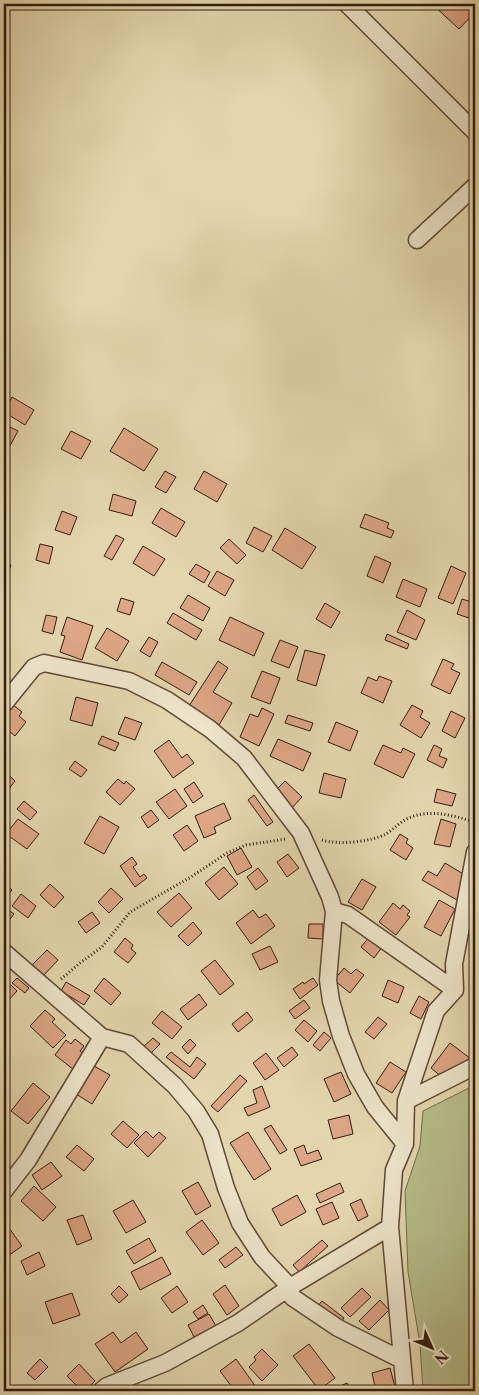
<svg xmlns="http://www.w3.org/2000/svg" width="479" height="1395" viewBox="0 0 479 1395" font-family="'Libre Caslon Text',serif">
<rect width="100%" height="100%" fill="#e3d6ad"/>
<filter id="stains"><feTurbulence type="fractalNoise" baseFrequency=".004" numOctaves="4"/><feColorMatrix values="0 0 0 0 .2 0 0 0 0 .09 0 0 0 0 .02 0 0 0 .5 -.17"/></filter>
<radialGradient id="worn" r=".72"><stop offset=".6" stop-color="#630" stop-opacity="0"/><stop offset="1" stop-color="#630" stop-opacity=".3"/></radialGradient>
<path fill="#b5bd89" stroke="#746c4c" d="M475,1085V1391H423L420,1344L408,1272L405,1191L420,1146L423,1111Z"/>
<path fill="#dda686" stroke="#331c0e" d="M432,4H469L475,9V12L459,29Z
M12,397L34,410L25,425L4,412Z
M4,424L18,431L6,453L4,452Z
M124,428L158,449L144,471L110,451Z
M71,431L91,441L81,459L61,449Z
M165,471L176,477L166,493L155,487Z
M204,471L227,484L217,502L194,489Z
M113,494L136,501L132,516L109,510Z
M161,508L185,522L176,537L152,523Z
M62,511L77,517L70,535L55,530Z
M365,514L389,523L387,528L394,531L391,538L360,527Z
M254,527L272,536L263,552L246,543Z
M285,528L316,547L302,569L272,550Z
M116,535L124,539L112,560L104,556Z
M229,539L246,555L237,564L220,548Z
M40,544L53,547L49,564L36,560Z
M143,546L165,559L154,576L133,563Z
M375,556L391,563L383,583L367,576Z
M4,562L11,565L5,582L4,581Z
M196,564L210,572L204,583L189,574Z
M451,566L466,573L453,604L438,598Z
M217,571L234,580L225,596L208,586Z
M403,579L427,589L420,607L396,597Z
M188,595L210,608L203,621L180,608Z
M474,597H475V620L457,614L462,599L472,602Z
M121,598L134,602L130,615L117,611Z
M325,603L340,612L331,628L316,619Z
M407,610L425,620L416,640L397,632Z
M173,613L202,630L196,640L167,623Z
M46,615L57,617L53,634L42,631Z
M67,617L93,626L82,660L60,652L65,636L61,635Z
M230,617L264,633L254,656L219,640Z
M107,628L129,641L117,661L95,648Z
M387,634L409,644L407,649L385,640Z
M149,637L158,642L150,657L140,651Z
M280,640L298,647L289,668L271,661Z
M305,650L325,655L316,686L297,680Z
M443,659L454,664L451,669L460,673L450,694L431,685Z
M218,661L228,668L213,692L232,703L219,725L189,706Z
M162,662L197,682L189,695L155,675Z
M262,671L280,678L270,704L251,697Z
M379,676L392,681L383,703L361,693L368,677L377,681Z
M76,697L98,703L92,726L70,720Z
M12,704L22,712L19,716L26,722L15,736L4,727V714Z
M412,705L423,711L420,717L430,723L421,738L400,725Z
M262,708L274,714L259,746L240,737L250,714L258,717Z
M451,711L465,718L455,738L442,731Z
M288,715L313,723L310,731L285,723Z
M125,717L142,723L135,740L118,734Z
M336,722L358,731L350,751L328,742Z
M102,736L119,743L115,751L98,744Z
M278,739L311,753L303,771L270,756Z
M169,740L182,758L187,754L194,763L173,778L154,751Z
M383,745L401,753L403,748L415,754L403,778L374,764Z
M434,745L442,749L439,756L447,759L443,768L427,760Z
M75,761L87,770L81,777L69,769Z
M4,771L15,781L4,795Z
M324,773L346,779L341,798L319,793Z
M118,779L124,784L126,781L135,789L120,805L106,792Z
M285,781L302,797L290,810L276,790Z
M194,782L203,796L193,803L184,789Z
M175,789L187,806L169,819L156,802Z
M437,789L456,794L452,806L434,802Z
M254,795L273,822L267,826L248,800Z
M24,801L37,812L30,820L17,809Z
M224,803L231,819L214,827L216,833L204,838L195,816Z
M151,810L159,820L148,828L141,817Z
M100,816L119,827L104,854L84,843Z
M18,819L39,834L27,849L6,834Z
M441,819L456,824L450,847L434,844Z
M187,825L198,841L184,851L173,835Z
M400,834L408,839L406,843L413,848L406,860L390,850Z
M241,848L252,867L237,875L227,856Z
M288,854L299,868L287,877L277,862Z
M132,857L137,864L133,867L140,877L144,874L147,878L135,887L120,866Z
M445,863L465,875L466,884L457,900L422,880L428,871L437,876Z
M224,867L238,884L219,900L205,883Z
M258,868L268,881L256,890L247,877Z
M362,879L376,887L362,910L348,902Z
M4,883L12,890L4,899Z
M50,884L64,897L54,908L40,895Z
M111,888L123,899L109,913L98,902Z
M179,893L192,908L171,927L157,912Z
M21,894L36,906L28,918L12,906Z
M439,900L455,909L441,936L424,927Z
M393,903L400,909L403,905L410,911L407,915L410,917L396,935L379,922Z
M7,909L14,914L4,927V914Z
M253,910L259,918L266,914L275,926L251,944L236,923Z
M92,912L100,923L86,933L78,922Z
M193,922L202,933L188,946L178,936Z
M309,924H323V939L308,938Z
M370,936L382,947L374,958L361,947Z
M125,938L133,945L131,949L136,953L128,963L114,952Z
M270,946L278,962L260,970L252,954Z
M47,950L58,960L43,976L32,965Z
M215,960L234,984L220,995L201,971Z
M344,968L351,974L356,969L364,975L350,993L334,980Z
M17,978L29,988L25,993L12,983Z
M104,978L121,993L111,1005L94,991Z
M313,978L318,985L300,999L293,989L303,982L304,984Z
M388,980L404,987L398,1003L382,996Z
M66,982L90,996L84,1005L61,991Z
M11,985L17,991L5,1004L4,993Z
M199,994L207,1005L188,1020L180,1009Z
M419,996L429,1002L421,1019L410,1013Z
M304,1000L310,1008L295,1019L289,1011Z
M45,1010L55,1019L52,1022L66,1035L53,1048L30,1026Z
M162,1011L182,1027L172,1039L152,1023Z
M247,1012L253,1020L238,1032L232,1024Z
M378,1017L387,1024L374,1039L365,1032Z
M304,1020L317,1031L308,1042L295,1030Z
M324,1032L331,1038L320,1051L313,1045Z
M153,1038L160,1044L151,1053L144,1046Z
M75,1039L84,1046L80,1051L85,1055L74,1070L55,1055L66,1040L71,1044Z
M190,1039L196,1045L188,1054L182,1047Z
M450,1043L475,1062L471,1068L464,1062L448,1082L431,1068Z
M292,1047L298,1055L284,1067L277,1058Z
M171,1052L190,1067L197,1057L206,1064L194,1079L166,1057Z
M266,1053L279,1070L265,1080L253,1063Z
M390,1062L406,1072L392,1093L376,1083Z
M94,1066L110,1075L92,1104L76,1094Z
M341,1072L351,1094L334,1102L324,1079Z
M240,1075L247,1081L218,1112L211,1106Z
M33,1083L50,1097L28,1124L11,1111Z
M262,1086L270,1107L248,1116L244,1108L257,1103L253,1090Z
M349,1115L353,1134L333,1139L328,1120Z
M123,1121L139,1135L127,1148L111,1134Z
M271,1125L287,1150L280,1154L264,1129Z
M146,1131L153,1138L159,1132L166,1138L148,1157L134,1143Z
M248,1132L271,1169L254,1180L230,1143Z
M77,1145L94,1159L84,1171L66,1157Z
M304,1145L307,1154L318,1150L322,1159L301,1166L294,1149Z
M51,1162L62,1176L42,1190L32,1175Z
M198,1182L211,1206L196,1215L182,1191Z
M340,1183L344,1192L320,1203L316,1194Z
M34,1186L56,1207L43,1221L21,1201Z
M297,1195L306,1212L281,1226L272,1209Z
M361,1199L368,1216L358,1221L350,1204Z
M133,1200L146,1222L126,1233L113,1211Z
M332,1202L339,1218L323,1225L316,1209Z
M83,1215L92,1239L77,1245L67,1220Z
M202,1220L219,1243L203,1255L186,1232Z
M9,1228L22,1246L8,1256L4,1250V1232Z
M149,1238L156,1251L134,1264L126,1251Z
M322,1240L328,1246L299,1272L293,1265Z
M236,1247L243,1255L225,1268L219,1260Z
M39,1252L45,1266L27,1275L21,1261Z
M162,1257L171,1274L140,1290L131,1272Z
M225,1285L239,1306L227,1315L213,1294Z
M119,1286L128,1295L119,1303L111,1294Z
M177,1286L188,1302L172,1313L161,1298Z
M362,1288L371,1297L350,1317L341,1308Z
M72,1293L80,1315L53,1324L45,1302Z
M380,1300L389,1310L369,1330L359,1321Z
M322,1301L344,1318L338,1326L316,1308Z
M203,1305L208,1313L198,1319L193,1312Z
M209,1314L216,1326L194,1337L188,1325Z
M113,1332L121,1343L136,1332L148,1349L115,1372L95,1344Z
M309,1344L335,1378L319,1390L293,1356Z
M262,1349L278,1365L262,1381L249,1367L256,1360L254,1357Z
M40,1359L48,1367L35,1380L27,1373Z
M236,1359L256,1387L251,1391H235L220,1371Z
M79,1364L95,1381L85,1391H82L67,1376Z
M390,1368L395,1387L376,1391L372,1373Z
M347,1383L351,1391H337L336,1388Z"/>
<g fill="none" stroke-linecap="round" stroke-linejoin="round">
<defs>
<path id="minor" d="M347,4L475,132
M417,240L475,186
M4,704L34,667L44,663L129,681L167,700L210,729L244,758L301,833L330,897L334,911L348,915L455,990
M334,911L328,980L331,1001L341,1036L356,1074L375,1107L405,1144
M4,952L102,1037L129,1044L175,1086L196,1111L210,1134L226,1188L240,1223L262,1257L290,1287L292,1297L338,1328L402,1360
M406,1101L475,1066
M4,1191L28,1160L102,1037
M101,1391L107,1386L165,1363L238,1323L290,1287L390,1227
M405,1391L390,1227L394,1170L405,1144L406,1101L436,1011L455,990L454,964L475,852"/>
</defs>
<use href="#minor" stroke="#5f4a36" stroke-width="19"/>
<path stroke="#331c0e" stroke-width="3" stroke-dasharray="1 2.5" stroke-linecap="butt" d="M322,840C338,845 371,842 386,834C394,829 402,820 411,817C433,809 454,816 475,822
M61,979L80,963L102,947L130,912L191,877L227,853L246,845L286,839"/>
<use href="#minor" stroke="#ede4ca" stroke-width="16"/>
</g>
<rect width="479" height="1395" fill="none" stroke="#e3d6ad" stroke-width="20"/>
<rect x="5" y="5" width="469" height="1385" fill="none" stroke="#331c0e" stroke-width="2.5"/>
<rect x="10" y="10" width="459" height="1375" fill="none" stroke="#331c0e"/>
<g transform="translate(432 1348) rotate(135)" stroke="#ede4ca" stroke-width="4" paint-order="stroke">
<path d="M0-4L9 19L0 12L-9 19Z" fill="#331c0e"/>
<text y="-8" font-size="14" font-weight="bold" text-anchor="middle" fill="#331c0e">N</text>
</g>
<rect width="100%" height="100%" filter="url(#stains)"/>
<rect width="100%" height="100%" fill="url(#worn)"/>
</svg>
